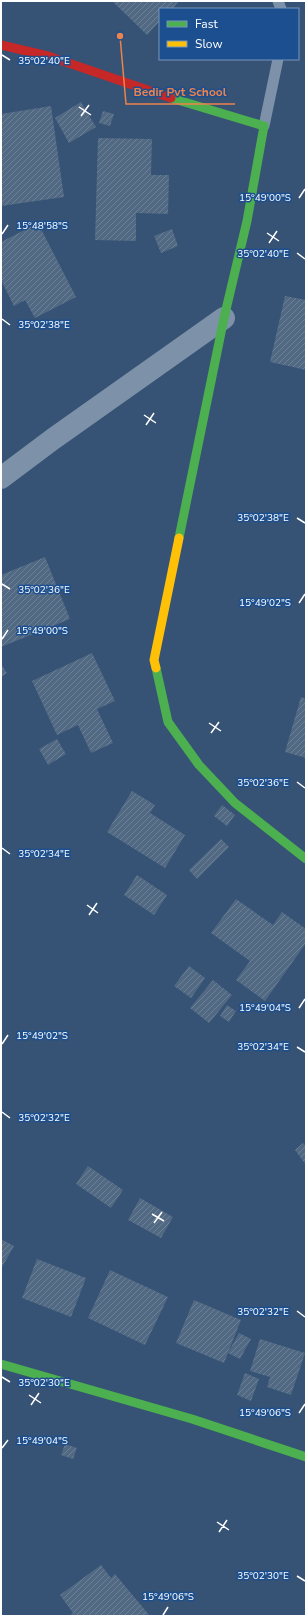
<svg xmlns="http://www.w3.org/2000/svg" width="307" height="1617" viewBox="0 0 307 1617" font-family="'Nunito Sans',sans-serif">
<defs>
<pattern id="building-hatch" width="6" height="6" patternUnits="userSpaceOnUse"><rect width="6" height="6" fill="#526984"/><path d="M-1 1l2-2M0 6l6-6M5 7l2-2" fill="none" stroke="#6c8096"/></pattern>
</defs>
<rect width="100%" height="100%" fill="#365274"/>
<path fill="url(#building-hatch)" d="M112,1H179L172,9H160V21L147,35Z
M81,102L96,127L69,143L55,118Z
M51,106L64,197L1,206V114Z
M103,111L114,114L110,126L99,123Z
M98,138L152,139L151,175H169L168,214L136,213V241L95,240Z
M38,223L76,297L35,318L25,300L14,306L1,280V242Z
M172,229L178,246L161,253L154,236Z
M285,296L306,300V370L270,362Z
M45,557L70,619L1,647V575Z
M92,653L115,701L97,709L113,743L91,753L78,725L57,735L32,681Z
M1,664L7,673L1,677Z
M301,697L306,699V758L285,752Z
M57,739L66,754L48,765L39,749Z
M132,791L155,805L150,813L185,835L165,868L107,832Z
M222,805L235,815L227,826L214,816Z
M221,839L229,847L197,879L189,870Z
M137,875L167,895L154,915L124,895Z
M236,899L273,925L282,912L306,929V943L265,1001L236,980L250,961L211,933Z
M189,966L205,978L191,998L174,986Z
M213,980L232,995L209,1023L190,1008Z
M227,1005L236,1011L229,1022L220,1016Z
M303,1143L306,1146V1165L295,1150Z
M88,1166L123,1190L111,1208L76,1184Z
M140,1198L173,1217L161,1238L128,1220Z
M1,1239L14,1246L1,1269Z
M37,1259L86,1278L71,1317L22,1298Z
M110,1270L168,1297L145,1345L88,1318Z
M194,1300L241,1320L224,1363L176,1343Z
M239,1333L251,1339L240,1359L228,1353Z
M260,1339L305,1353L291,1395L267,1387L270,1377L250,1371Z
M245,1373L259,1379L251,1401L237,1395Z
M65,1444L77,1448L73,1459L61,1455Z
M101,1565L111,1578L115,1574L150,1616H70L73,1613L60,1595Z"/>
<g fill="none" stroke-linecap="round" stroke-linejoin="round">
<path stroke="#7d92a8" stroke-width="11" d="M278,1L281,9
M264,126L278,59"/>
<path stroke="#7d92a8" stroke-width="22" d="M1,478L53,439L224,318"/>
<path stroke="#4caf50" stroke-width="9" d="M171,98L264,126L247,221L224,318L179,538
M156,668L168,722L199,765L235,803L306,859
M1,1364L192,1419L306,1457"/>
<path stroke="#ffc107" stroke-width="9" d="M156,668L154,660L179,538"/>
<path stroke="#c62828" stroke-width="9" d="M1,45L48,56L171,98"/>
</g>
<path fill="none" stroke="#fff" stroke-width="1.5" d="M2,55L10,60M79,107L91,115M81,116L89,105M299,198L305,189M267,233L279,241M2,234L8,225M269,243L277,231M297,253L305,259M2,319L10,325M144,415L156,423M146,425L154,413M297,518L305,523M2,584L10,589M299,603L305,594M2,639L8,630M209,723L221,731M211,733L219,722M297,782L305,788M2,848L10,854M87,905L98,913M89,915L97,903M299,1008L305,999M2,1044L8,1035M297,1047L305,1052M2,1112L10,1118M152,1214L164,1221M154,1223L162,1212M297,1311L305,1317M2,1377L10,1382M29,1395L41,1403M31,1405L39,1393M299,1413L305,1404M2,1448L8,1440M217,1522L229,1530M219,1532L227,1520M297,1576L305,1581M163,1615L168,1607"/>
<g font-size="10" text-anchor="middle" fill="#fff" stroke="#1b4f8f" stroke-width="3" stroke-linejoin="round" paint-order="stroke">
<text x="44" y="64">35°02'40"E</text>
<text x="265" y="201">15°49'00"S</text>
<text x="42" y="229">15°48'58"S</text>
<text x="263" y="257">35°02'40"E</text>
<text x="44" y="328">35°02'38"E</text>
<text x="263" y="521">35°02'38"E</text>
<text x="44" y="593">35°02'36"E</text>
<text x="265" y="606">15°49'02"S</text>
<text x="42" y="634">15°49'00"S</text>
<text x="263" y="786">35°02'36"E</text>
<text x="44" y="857">35°02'34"E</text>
<text x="265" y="1011">15°49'04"S</text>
<text x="42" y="1039">15°49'02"S</text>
<text x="263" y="1050">35°02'34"E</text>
<text x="44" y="1121">35°02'32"E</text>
<text x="263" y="1315">35°02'32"E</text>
<text x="44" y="1386">35°02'30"E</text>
<text x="265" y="1416">15°49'06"S</text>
<text x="42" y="1444">15°49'04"S</text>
<text x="263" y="1579">35°02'30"E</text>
<text x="168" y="1600">15°49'06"S</text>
</g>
<path fill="none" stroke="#ee8249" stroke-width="1.5" d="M120 36L126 104H235"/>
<circle fill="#ee8249" stroke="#1b4f8f" stroke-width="1.5" cx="120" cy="36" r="4"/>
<g font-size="12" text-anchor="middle" font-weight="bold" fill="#ee8249" stroke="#1b4f8f" stroke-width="3" stroke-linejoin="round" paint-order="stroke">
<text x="180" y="96">Bedir Pvt School</text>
</g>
<rect width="307" height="1617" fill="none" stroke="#ffffff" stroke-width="4"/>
<rect x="159" y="8" width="140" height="52" fill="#1b4f8f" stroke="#7695bc"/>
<rect x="167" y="21" width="20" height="6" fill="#4caf50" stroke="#7695bc"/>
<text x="195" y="28" font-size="12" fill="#ffffff">Fast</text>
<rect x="167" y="41" width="20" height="6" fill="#ffc107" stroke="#7695bc"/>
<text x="195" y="48" font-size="12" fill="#ffffff">Slow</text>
</svg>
